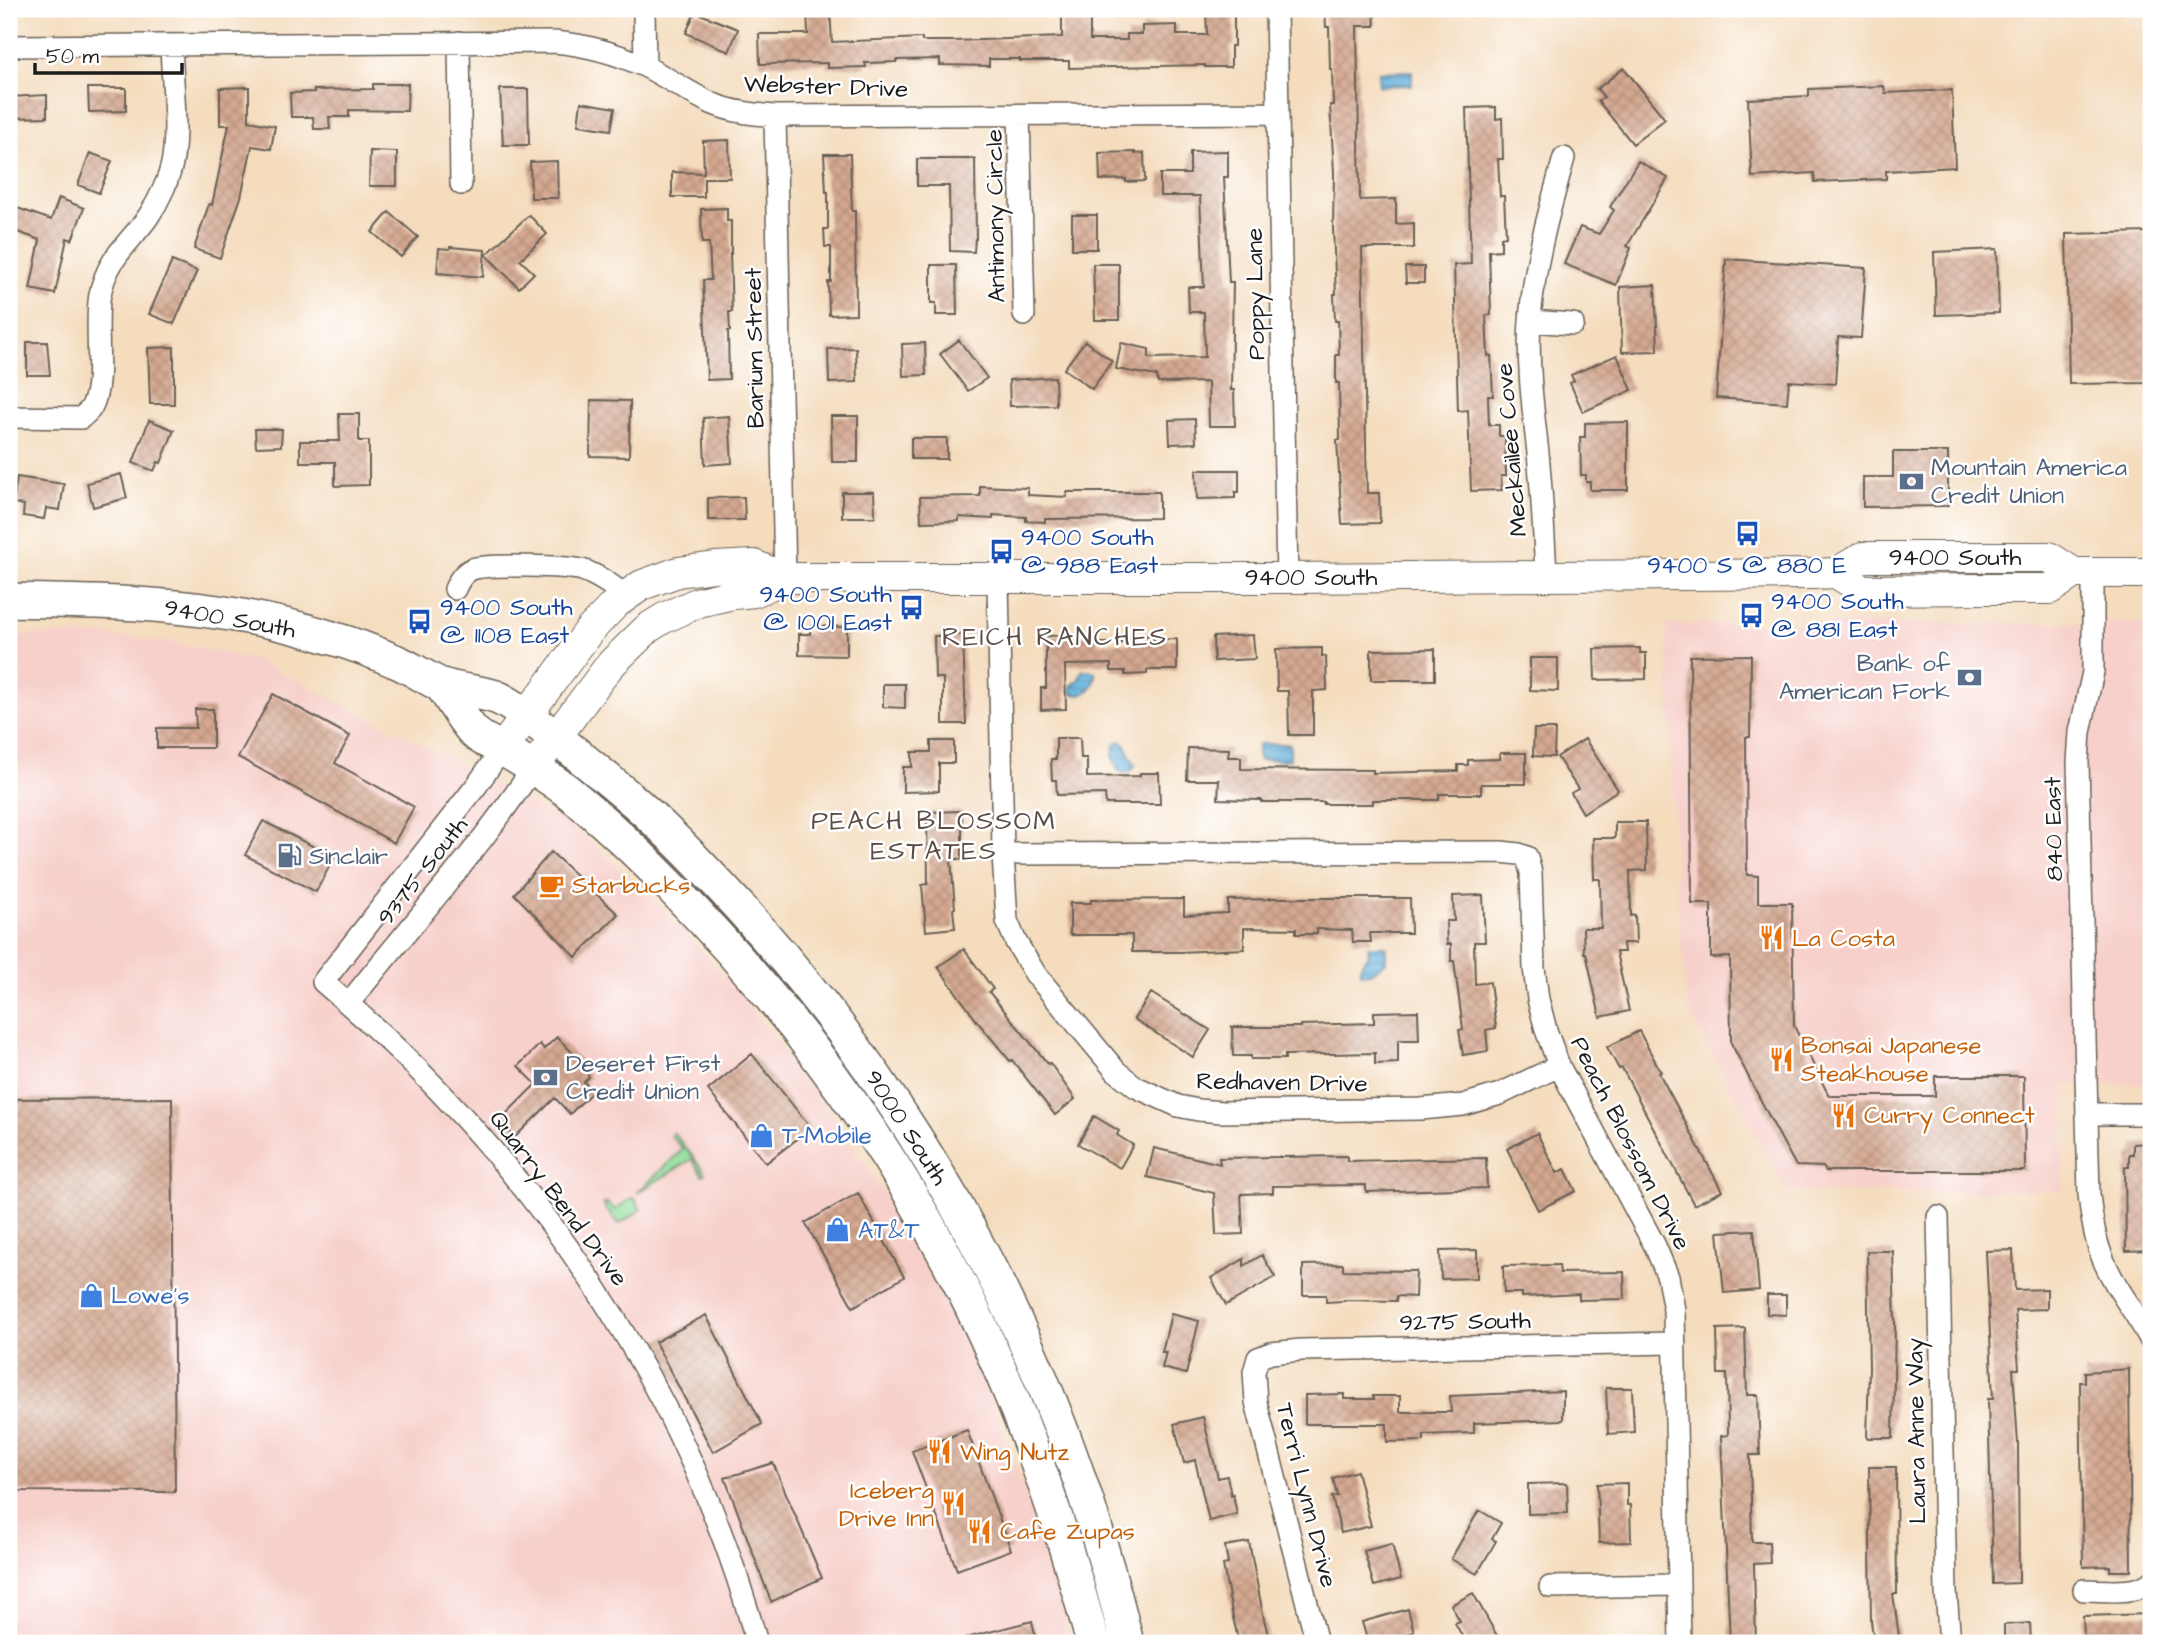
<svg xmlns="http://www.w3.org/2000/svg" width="2160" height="1652" viewBox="0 0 2160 1652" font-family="'Architects Daughter',sans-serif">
<defs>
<pattern id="water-rules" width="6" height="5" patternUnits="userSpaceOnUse" patternTransform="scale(1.75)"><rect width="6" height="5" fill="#61b1dc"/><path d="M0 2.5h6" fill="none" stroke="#4f8fb2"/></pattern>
<pattern id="building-cross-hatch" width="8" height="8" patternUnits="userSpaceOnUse" patternTransform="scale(1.75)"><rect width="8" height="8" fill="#d4a891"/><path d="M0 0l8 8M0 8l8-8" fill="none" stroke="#b5907c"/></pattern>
</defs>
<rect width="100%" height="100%" fill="#fff"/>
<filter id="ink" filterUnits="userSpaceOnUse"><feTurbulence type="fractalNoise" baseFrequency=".0143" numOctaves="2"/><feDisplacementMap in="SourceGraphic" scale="14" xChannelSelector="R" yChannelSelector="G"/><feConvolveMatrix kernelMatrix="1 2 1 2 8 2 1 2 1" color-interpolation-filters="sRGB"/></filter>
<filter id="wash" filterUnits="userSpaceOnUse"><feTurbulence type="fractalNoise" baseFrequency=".00686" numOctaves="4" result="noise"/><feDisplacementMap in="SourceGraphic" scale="28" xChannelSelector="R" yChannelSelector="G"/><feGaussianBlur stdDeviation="1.57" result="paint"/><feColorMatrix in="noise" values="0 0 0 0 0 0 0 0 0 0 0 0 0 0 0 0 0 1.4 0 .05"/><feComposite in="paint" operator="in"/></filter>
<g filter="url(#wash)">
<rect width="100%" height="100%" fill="#f4dcbd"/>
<path fill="#f7d0cb" d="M2151,623V1084L2065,1085L2062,1191L1787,1192L1688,1010L1676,889L1667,624Z
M9,635H104L167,642L257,660L445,756L578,830L649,895L728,979L827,1106L900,1218L950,1311L991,1401L1036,1518L1071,1643H9Z"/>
<path fill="#8dda97" stroke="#547b5a" stroke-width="2" d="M673,1132L701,1167L705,1174L702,1175L692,1159L637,1193L683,1149L671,1136Z
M631,1198L635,1199L641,1210L619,1224L605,1208L604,1203H607L616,1210Z"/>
<path fill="url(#water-rules)" stroke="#3e667c" stroke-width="2" d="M1412,71V85L1379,86L1378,72Z
M1089,670L1095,672C1097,683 1091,690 1081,695L1072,694L1071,686L1078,681L1082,671Z
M1120,741L1127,746L1128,752L1135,765C1132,772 1126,775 1119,771L1113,758L1114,745Z
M1258,744H1290V760H1258Z
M1368,946H1386V961L1374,971L1365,974L1361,973C1358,962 1365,962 1369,954Z"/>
<g id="blocks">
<path fill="url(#building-cross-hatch)" d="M807,9H830L832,42L922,38V41H954L1062,37V9H1090V40H1127V34H1142V26L1177,25V35H1207L1206,11H1234V46H1231V67H1205V65L1069,68V61H1020V59H989V66L940,65V59L896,60V62L865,63L866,67L827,68V63L760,64L759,34H808Z
M1325,9H1374L1375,26H1357L1360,200L1396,199V224L1414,223V248H1362L1367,493H1379L1380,523L1342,524L1337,440H1340L1339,383H1336V355H1339L1338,321H1335L1334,294H1336L1333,229L1334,172L1330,105H1333L1332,69H1330L1329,27H1326Z
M695,12L738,29L729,52L686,33Z
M1624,68L1665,119L1633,144L1598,101L1604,97L1597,89Z
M373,84H408L407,111L349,110V117H329L330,129H314L313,117H291L290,93L314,92V90L373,89Z
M1884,86L1885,93L1952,90L1955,167L1886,171V179L1815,182L1814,173L1752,177L1748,99L1809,96V89Z
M249,87V121L275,126L271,149L252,146L241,197L220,258L194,249L209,204L212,205L229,125H220V88Z
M88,88H126V111L89,112Z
M500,89H528L529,145H503Z
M47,95V117L14,118V116H9V97Z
M581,102L615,108L611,130L578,125Z
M1496,107V119L1502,118L1503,159H1498L1500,196H1504L1506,236L1501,237V250L1489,251L1491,315L1486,316L1488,356L1491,355L1493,396H1488L1489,425H1499V436H1505L1506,476H1501L1502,490L1471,491L1468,410L1458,411L1454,265L1471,264L1466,108Z
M729,140L730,178H704V197H672V172L704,173L703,141Z
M370,151L397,152V186H369Z
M1228,151V177H1224L1229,282H1233L1231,390H1234L1235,426H1209L1208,382L1158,383L1157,376L1116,369L1121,343L1149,349V358L1205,357L1204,312H1189L1188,287H1204L1200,196H1160V174H1190V152Z
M1135,152V154L1144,153L1145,181L1126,182V179L1100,180L1099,153Z
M90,153L112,161L99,193L78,185Z
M824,154H850L852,211H855L856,314L829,315L828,282H831V247H825L824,229H828V192H826Z
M917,159H975L976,239H975L974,252L950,251L949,186H917Z
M557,161L558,198H531L530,162Z
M1638,161L1668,178L1627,246L1631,248L1616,285L1564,264L1580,227L1599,234L1614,210L1610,207Z
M59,198L84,208L72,240L67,238L55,294L30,289L40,240L9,229V205L51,220Z
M727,208V221H731V254H730L732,312H729L730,331H728L729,379L707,380L703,280H711L709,243H702L701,209Z
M389,212L418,237L401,257L372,232Z
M529,215L547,234L520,260L534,273L519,288L486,255Z
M1072,215H1097V249H1072Z
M2151,232V383L2069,384L2066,234Z
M450,247L485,250L483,277L437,273L439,248L450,249Z
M1997,249L1999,313L1936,315L1934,252Z
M1726,259L1866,268L1861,338L1838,337L1835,384L1789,381L1787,403L1716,398Z
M172,261L197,271L174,324L149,314Z
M1093,264H1119V320H1095Z
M931,265H956L957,315H936V303H931Z
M1405,267H1424V283H1406Z
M1655,285L1658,351L1622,352L1620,287Z
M959,340L987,378L968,391L940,354Z
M1085,341L1112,361L1092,389L1064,369Z
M27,342H47L50,375H27Z
M925,343L926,375L903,376L902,344Z
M174,347V404H150L148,348Z
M856,348L857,382L829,383L828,349Z
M1617,355L1632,390L1583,412L1570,383L1574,381L1571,375Z
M1055,377L1056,405L1010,406L1009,380Z
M591,400L630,401L629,457L590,456Z
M339,414H359V441H369V485L335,486V462H300V441H340Z
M729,416L732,463L705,465L703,418Z
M831,416H858V462H832Z
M1195,419L1196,443L1170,444L1169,420Z
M149,420L174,430L161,463L158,462L154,471L133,463Z
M1628,422V490H1590V482H1586V475H1581L1580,437H1585V423Z
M255,429H282L281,446L256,447Z
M911,438H947V459H911Z
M1893,452H1948V506L1863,507V477H1893Z
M1196,470H1239V492H1235V498L1197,499Z
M121,474L127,498L93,507L87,483Z
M17,477L64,484L60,510L46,508L44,519L23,516L24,505L13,503Z
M980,486L1028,488V495L1067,497V492H1159V518L1045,519V522L1026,521V517L993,515V519L959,517V521L921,522L920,497L980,496Z
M842,492H874L875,517H842Z
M744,497L745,520H708V498Z
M810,626L847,627V656L799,655V634H810Z
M963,635L966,724H943V678H935L934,636Z
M1098,635V643H1130V636L1153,635V640L1177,639V670H1147V674L1125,675V671H1111V664L1065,665L1066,709L1041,710V688H1046V636Z
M1253,635L1255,659L1214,661L1213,637Z
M1322,648V656H1326L1327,690L1313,691V735H1289L1288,691H1277L1276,649Z
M1640,648V653H1646V679L1595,680L1594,649Z
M1435,649V680H1371V650Z
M1751,655L1750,737H1746L1747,875L1758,876V903H1792L1794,1026L1829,1096H1935V1076H2024L2025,1171H1826L1823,1167L1796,1166L1772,1122L1731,1043L1730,957L1711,958V904H1692L1690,656Z
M1530,658H1558V691L1530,690Z
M883,684H905V708L883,707Z
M273,694L350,736L335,763L414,807L394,843L238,757Z
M195,709H213V748H157V728H196Z
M1534,729H1555L1554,757L1533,756Z
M1056,738H1080L1081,758H1087V777L1140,776V773H1159L1160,804H1106L1105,794L1057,795L1056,780H1052L1051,759H1056Z
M1585,739L1618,790L1583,813L1571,793L1578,789L1557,757Z
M931,741H954V763H939V791L903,792V767H912V752H931Z
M1188,748L1229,749L1228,757H1241V769L1373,770V773L1458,771V765H1468V760L1500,759V753H1526V784H1481V794H1439V800H1373V804H1324V802H1261V800L1218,799L1219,780H1187Z
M962,811V859H951L955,908L953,909L955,928L926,931L922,885L928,884L927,812Z
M263,821L334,857L316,892L245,855Z
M1615,822H1646L1647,870L1630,871L1631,916L1635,915L1636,943H1623L1624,952H1616L1629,1011L1600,1017L1586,953H1584L1583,928H1601L1600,879H1594L1593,838H1615Z
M551,852L618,914L576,957L514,894Z
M1483,895L1485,942H1474L1475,984L1490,982L1496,1028L1486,1030L1488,1051L1463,1055L1459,1030L1463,1029L1454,961H1451V944H1447L1446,921H1454L1453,896Z
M1270,898H1410L1411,933H1370L1371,942H1353L1352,930L1317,929V934H1296V929L1244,928V949L1180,952H1132V935H1070V903H1091V900L1184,899V915L1228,913V900L1270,899Z
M964,949L993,989L989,992L1048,1064L1050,1063L1075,1099L1055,1115L1012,1060L1010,1061L976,1020L938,967Z
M1151,993L1210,1030L1193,1057L1134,1019Z
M1418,1011L1419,1040H1398V1063L1375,1064V1053L1285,1055V1059H1251V1056H1233L1232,1027H1301V1025L1374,1023V1012Z
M1639,1031L1661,1072L1659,1073L1722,1191L1694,1205L1622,1068L1619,1069L1607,1047Z
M557,1037L581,1061L589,1077L584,1082L593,1091L570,1114L555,1098L515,1137L499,1121L536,1084L518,1066L540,1044L544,1049Z
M752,1054L811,1128L766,1163L708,1090Z
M172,1098L175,1492L9,1491V1099Z
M1094,1116L1119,1131L1117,1135L1133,1145L1120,1168L1078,1144Z
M1537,1133L1557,1173L1565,1169L1576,1191L1538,1210L1507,1149Z
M2151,1143V1250L2126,1251L2125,1167H2129V1154H2133V1144Z
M1154,1148L1220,1164L1219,1158L1347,1156V1161L1486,1158L1487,1188L1366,1192V1185L1273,1186V1193L1241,1194L1243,1234L1216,1235L1214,1193L1147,1177Z
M858,1193L904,1277L853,1307L805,1223Z
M1754,1230L1759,1290L1724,1293L1718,1232Z
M1477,1250V1278L1441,1279L1440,1251Z
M2013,1250L2015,1290L2047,1289V1309L2015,1310L2019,1369H2013L2018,1443L2019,1583L1993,1584L1988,1399H1993L1986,1251Z
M1867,1251H1893L1895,1322L1893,1438H1867L1869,1369Z
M1262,1255L1275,1277L1226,1305L1211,1278L1244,1259V1266Z
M1343,1264V1270L1416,1271L1415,1297L1397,1296L1396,1301L1344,1300V1301L1326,1302V1295H1303V1265Z
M1559,1265L1560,1273L1624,1272L1625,1299L1579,1300V1294L1522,1297V1293H1504L1503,1266Z
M1767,1295H1786V1315L1767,1314Z
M1171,1314L1199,1321L1186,1374L1162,1368L1166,1352H1162Z
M706,1315L762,1424L713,1452L655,1342Z
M1745,1328L1747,1395H1758L1760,1455H1750L1752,1542H1769L1770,1563L1754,1564L1756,1643H1730L1721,1436L1728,1435L1727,1374H1718L1717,1329Z
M2129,1369L2131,1571H2110V1566L2083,1567L2080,1382H2085V1372Z
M1606,1388H1632L1634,1432L1608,1434Z
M1563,1391V1420L1474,1423V1433L1424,1435V1441L1387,1442V1424H1305V1395L1344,1394V1399H1374L1373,1396H1400V1412H1451L1450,1396Z
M1203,1417L1218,1478L1227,1476L1231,1495L1233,1494L1237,1514L1209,1521L1195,1460L1184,1463L1174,1424Z
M967,1430L1011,1550L957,1570L912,1451Z
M773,1463L822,1578L771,1602L725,1478Z
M1869,1467H1896L1897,1594H1893L1900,1643H1874L1871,1621Z
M1357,1471L1371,1526L1341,1533L1332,1497L1337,1496L1333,1478Z
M1567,1483L1568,1513L1528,1514V1484Z
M1627,1483V1505H1630L1631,1542L1599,1543L1597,1484Z
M1479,1510L1501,1523L1492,1539L1496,1541L1477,1574L1451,1559Z
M1249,1542L1264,1619L1270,1643H1239L1232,1613L1223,1565L1228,1564L1225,1546Z
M1392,1544L1401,1579L1374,1586L1364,1551Z
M1473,1593L1501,1643H1466L1455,1623L1460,1621L1451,1605Z
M1408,1609L1414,1632L1395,1637L1397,1643H1368L1362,1622Z
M2151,1614V1643H2088V1637H2084L2083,1616Z
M1032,1621L1037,1643H967L966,1638Z
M2030,1623L2031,1643H2004V1625Z"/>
</g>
</g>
<g filter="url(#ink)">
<use href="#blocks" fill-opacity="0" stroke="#685f54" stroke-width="2"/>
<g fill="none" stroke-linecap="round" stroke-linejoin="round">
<defs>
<path id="street" d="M644,9L645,66
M1276,9L1287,578
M459,42L461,184
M9,46L554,42C586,45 614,52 644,66C667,77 687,92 711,103C731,112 753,114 775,116L1277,113
M1019,115L1024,315
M775,116L785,578
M1530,321L1573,324
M9,417L81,418C85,414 90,411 92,406C105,382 94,325 100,294C108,257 128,245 148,217C159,201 170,178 173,158C178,121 172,82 171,45
M2093,573V672L2080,732L2078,762L2089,1194C2091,1214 2094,1235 2101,1254C2113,1286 2136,1312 2151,1341
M1546,576C1544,534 1542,494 1538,453C1533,409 1527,364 1530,320C1534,264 1549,211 1564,158
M998,578L1003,854L1007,921L1016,942L1036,975L1116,1071L1136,1087L1178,1106L1198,1110L1222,1112L1421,1109L1463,1105L1500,1094L1559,1066
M455,589C459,580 463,573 472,569C485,564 568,566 582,570C598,575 612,586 625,595
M502,749L477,785L323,982C528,1155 686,1383 757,1643
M1003,854L1501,852L1519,854L1527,857L1531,873L1534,968L1538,999L1546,1030L1559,1066L1655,1246L1668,1277L1674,1310L1680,1643
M349,1003C411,925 478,851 533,768
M2087,1114H2151
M1938,1217L1946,1592L1950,1643
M1550,1587L1679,1585
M2084,1590C2105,1590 2134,1595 2151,1582
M1317,1643L1256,1402L1254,1372L1258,1358L1271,1353L1301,1350L1675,1343"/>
<path id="secondary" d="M1836,573L1863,590L1985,589H2050L2074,573H2151
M502,749L589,631L616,603L642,585L678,572L715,567L754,565L785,578H1287L1812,574L1836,573L1863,557H2049L2074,573
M533,768L610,665L648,628L664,618L699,602L734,594L754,592L785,578"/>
<path id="primary" d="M9,600C121,602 223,603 332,638C353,644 374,652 395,661C410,667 424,677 439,684C457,691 478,691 496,697C511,703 525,715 538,724C572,749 604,776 636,803C680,842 720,885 759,929C940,1133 1064,1378 1127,1643
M441,685C452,700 462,720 475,733C482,740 493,744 501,748C523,761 545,775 566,790C603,820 638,853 671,887C780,998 875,1123 947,1259C1012,1380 1058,1511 1093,1643"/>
</defs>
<use href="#street" stroke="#685f54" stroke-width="24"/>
<use href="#secondary" stroke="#685f54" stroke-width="32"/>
<use href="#primary" stroke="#685f54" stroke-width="36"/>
<use href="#street" stroke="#fff" stroke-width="21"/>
<use href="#secondary" stroke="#fff" stroke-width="30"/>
<use href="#primary" stroke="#fff" stroke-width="33"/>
</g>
</g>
<defs>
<symbol id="bank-bare" viewBox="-9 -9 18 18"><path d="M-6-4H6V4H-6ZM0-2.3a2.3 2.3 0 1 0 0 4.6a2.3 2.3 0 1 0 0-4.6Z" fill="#5c6f8a" stroke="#fff" stroke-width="2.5" paint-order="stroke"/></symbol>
<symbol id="bus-bare" viewBox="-9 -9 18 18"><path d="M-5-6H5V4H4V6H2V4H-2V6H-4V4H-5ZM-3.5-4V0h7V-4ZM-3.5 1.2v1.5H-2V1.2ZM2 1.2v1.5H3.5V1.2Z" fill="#1a4fb4" stroke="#fff" stroke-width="2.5" paint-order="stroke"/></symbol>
<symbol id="fuel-bare" viewBox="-9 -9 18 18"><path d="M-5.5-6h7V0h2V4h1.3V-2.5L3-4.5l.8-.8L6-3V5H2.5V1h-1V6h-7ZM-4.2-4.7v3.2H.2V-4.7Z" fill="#5c6f8a" stroke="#fff" stroke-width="2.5" paint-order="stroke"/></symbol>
<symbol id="cafe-bare" viewBox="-9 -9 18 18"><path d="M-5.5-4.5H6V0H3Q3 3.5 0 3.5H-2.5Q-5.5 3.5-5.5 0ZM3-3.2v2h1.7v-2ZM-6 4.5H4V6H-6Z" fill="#e8710a" stroke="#fff" stroke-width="2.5" paint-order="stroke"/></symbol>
<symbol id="restaurant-bare" viewBox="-9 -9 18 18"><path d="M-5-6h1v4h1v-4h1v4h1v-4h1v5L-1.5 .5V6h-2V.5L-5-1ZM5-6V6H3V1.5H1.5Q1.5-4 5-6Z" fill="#e8710a" stroke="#fff" stroke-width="2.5" paint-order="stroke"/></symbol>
<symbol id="shop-bare" viewBox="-9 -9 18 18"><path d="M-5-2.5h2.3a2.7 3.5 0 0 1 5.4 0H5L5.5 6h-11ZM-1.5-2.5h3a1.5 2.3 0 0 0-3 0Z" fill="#3f7fe0" stroke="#fff" stroke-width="2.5" paint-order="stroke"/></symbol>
</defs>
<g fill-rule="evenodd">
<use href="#bank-bare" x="1894" y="464" width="35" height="35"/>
<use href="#bus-bare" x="1730" y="516" width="35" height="35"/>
<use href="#bus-bare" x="984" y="534" width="35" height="35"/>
<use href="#bus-bare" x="894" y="590" width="35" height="35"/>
<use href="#bus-bare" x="1734" y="598" width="35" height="35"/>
<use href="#bus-bare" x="402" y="604" width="35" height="35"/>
<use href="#bank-bare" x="1952" y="660" width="35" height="35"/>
<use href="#fuel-bare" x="272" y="838" width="35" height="35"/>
<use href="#cafe-bare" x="534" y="868" width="35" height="35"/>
<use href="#restaurant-bare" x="1754" y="920" width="35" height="35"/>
<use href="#restaurant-bare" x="1764" y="1042" width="35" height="35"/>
<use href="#bank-bare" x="528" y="1060" width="35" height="35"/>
<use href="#restaurant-bare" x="1826" y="1098" width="35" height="35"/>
<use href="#shop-bare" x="744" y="1118" width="35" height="35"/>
<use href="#shop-bare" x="820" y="1212" width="35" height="35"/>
<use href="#shop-bare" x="74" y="1278" width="35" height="35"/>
<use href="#restaurant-bare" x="922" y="1434" width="35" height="35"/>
<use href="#restaurant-bare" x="936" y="1486" width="35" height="35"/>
<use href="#restaurant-bare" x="962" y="1514" width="35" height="35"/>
</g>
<g text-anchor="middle" stroke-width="5" stroke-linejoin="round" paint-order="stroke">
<g font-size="24" fill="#1c1c1c" stroke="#fff">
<text transform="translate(826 86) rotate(2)" y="8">Webster Drive</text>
<text transform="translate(995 216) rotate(-91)" y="8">Antimony Circle</text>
<text transform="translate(1255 294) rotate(-91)" y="8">Poppy Lane</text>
<text transform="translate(754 348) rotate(-91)" y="8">Barium Street</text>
<text transform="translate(1511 450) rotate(-95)" y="8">Meckailee Cove</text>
<text x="1955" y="565">9400 South</text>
<text x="1311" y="585">9400 South</text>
<text transform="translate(230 618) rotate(10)" y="8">9400 South</text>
<text transform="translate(2053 829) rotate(-91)" y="8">840 East</text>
<text transform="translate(422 871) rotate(-52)" y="8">9375 South</text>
<text transform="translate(1282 1082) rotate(1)" y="8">Redhaven Drive</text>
<text transform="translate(907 1127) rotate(57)" y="8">9000 South</text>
<text transform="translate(1631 1143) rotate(63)" y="8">Peach Blossom Drive</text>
<text transform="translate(559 1198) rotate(53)" y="8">Quarry Bend Drive</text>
<text transform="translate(1465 1321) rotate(-1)" y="8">9275 South</text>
<text transform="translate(1916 1431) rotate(-91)" y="8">Laura Anne Way</text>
<text transform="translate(1307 1495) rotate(76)" y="8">Terri Lynn Drive</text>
</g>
<g font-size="24" fill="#4e5e75" stroke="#fff" text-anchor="start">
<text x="1931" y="475">Mountain America<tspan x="1931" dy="28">Credit Union</tspan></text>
<text x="1950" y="671" text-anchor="end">Bank of<tspan x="1950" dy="28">American Fork</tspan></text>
<text x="309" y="864">Sinclair</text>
<text x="566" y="1071">Deseret First<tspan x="566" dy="28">Credit Union</tspan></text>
</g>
<g font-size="24" fill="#164399" stroke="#fff" text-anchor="start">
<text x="1021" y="545">9400 South<tspan x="1021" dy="28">@ 988 East</tspan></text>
<text x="1747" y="573" text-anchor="middle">9400 S @ 880 E</text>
<text x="892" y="602" text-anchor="end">9400 South<tspan x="892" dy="28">@ 1001 East</tspan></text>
<text x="1771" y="609">9400 South<tspan x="1771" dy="28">@ 881 East</tspan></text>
<text x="440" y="615">9400 South<tspan x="440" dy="28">@ 1108 East</tspan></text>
</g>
<g font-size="24" fill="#c56008" stroke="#fff" text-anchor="start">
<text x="572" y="893">Starbucks</text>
<text x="1792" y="946">La Costa</text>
<text x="1801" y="1053">Bonsai Japanese<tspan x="1801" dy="28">Steakhouse</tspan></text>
<text x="1864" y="1123">Curry Connect</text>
<text x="960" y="1460">Wing Nutz</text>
<text x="934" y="1498" text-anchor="end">Iceberg<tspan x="934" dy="28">Drive Inn</tspan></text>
<text x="1000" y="1539">Cafe Zupas</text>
</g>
<g font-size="24" fill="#366cbe" stroke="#fff" text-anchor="start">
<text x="782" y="1143">T-Mobile</text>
<text x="858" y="1238">AT&amp;T</text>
<text x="111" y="1303">Lowe's</text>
</g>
<g font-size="26" letter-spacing="2" fill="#5c4d45" stroke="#fff">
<text x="1055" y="645">REICH RANCHES</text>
<text x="934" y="829">PEACH BLOSSOM<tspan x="934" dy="30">ESTATES</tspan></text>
</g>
</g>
<rect width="2160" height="1652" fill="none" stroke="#fff" stroke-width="35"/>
<path d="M35 63v10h147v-10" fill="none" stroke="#1c1c1c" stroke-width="3.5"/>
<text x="46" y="63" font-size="21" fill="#1c1c1c" stroke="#ffffff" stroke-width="5" paint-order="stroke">50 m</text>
</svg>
